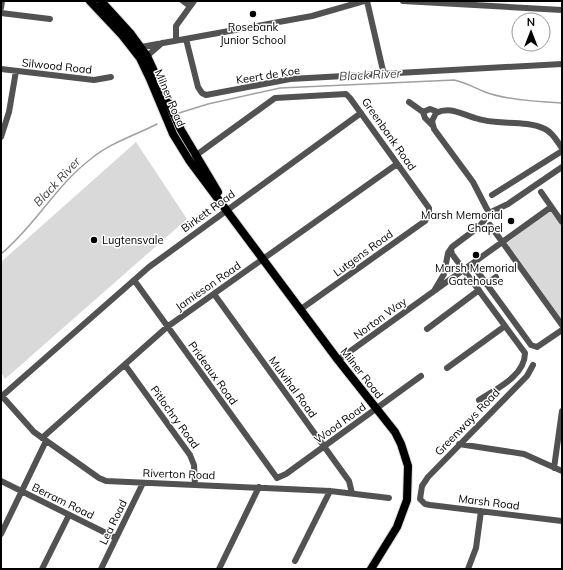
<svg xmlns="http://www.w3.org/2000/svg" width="563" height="570" viewBox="0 0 563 570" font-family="Mulish,sans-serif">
<rect width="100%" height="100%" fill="#fff"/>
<path fill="#d9d9d9" d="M136,142L187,219L5,379L1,372V262Z
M549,211L551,212L562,227V320L507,243Z"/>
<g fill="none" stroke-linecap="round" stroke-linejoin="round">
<path stroke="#a0a0a0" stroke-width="1.5" d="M179,113L208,104L280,88L454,80C467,83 473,87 485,92C506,100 540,102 562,103
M1,254C35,226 56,185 92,158C110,143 136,135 157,124"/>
<defs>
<path id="major" d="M90,1L122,35L140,58L150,79L173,134L189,160L338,360L395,432L401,444L408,466L407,500L397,527L371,569
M101,1L131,34L147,56L181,130L218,192"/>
</defs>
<use href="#major" stroke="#dbdbdb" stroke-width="10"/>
<path stroke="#525252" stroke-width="6" d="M183,1L190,6
M367,1L384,75
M403,1L562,10
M1,8L2,1
M1,13L50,19
M186,39L198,87L202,93L206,95L290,79L562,64
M176,40V26L194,1
M141,47L312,16L364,1
M147,56L162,43
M1,69L94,80L111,77
M409,102L423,112L430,109L438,112
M423,112L425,118L432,125
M1,137L9,112L16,71
M195,156L275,98L346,94L350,98L429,208V215L425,221L301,309
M541,192L562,222
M492,195L562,151
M489,213L508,204L562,167
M490,225L562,325
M451,249L452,254L525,353C525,376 496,389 479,400
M472,264L531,345L537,347L562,330
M134,280L277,478
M486,284L496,277
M434,291L444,274L448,253L452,247L480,226L489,213L473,182L434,129L432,121L436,113C450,106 461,114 475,118C497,126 524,119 545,129C553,133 557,141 562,148
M214,294L349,481L352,493
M427,329L479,290
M338,360L551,207
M125,365L190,455L194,465L195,485
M533,365L527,376L428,477L422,486L420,499L425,504L430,505L562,521
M447,368L505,326
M1,395L34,432L99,478L106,481L330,491L389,498
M2,396L149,267L361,113
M42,438L167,327L397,164
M459,444L524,454L562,471
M554,468L562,411
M277,478L286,474L421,376
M1,481L116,538
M1,534L46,441
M295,561L330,491
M42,569L69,515
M101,569L143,483
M219,569L259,487
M468,569L476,548L481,511"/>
<use href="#major" stroke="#000" stroke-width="8"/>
</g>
<g fill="#000" stroke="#fff" stroke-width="1.5">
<circle cx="253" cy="14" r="4"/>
<circle cx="511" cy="221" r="4"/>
<circle cx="94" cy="240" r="4"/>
<circle cx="476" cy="255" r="4"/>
</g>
<g text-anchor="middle" stroke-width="3" stroke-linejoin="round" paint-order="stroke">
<g font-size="11" fill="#000" stroke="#fff">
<text x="253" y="31">Rosebank<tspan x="253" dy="13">Junior School</tspan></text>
<text x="503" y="219" text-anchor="end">Marsh Memorial<tspan x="503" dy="13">Chapel</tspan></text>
<text x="102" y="244" text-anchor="start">Lugtensvale</text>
<text x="476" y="272">Marsh Memorial<tspan x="476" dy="13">Gatehouse</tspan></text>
</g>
<g font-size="11" fill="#000" stroke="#fff">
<text transform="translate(57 66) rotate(6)" y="4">Silwood Road</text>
<text transform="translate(268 75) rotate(-9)" y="4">Keert de Koe</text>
<text transform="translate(170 98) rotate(67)" y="4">Milner Road</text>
<text transform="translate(389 134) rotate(55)" y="4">Greenbank Road</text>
<text transform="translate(208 211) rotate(-36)" y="4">Birkett Road</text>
<text transform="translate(363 253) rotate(-36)" y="4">Lutgens Road</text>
<text transform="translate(208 286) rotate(-35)" y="4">Jamieson Road</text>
<text transform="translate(380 318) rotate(-36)" y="4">Norton Way</text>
<text transform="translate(213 373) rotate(54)" y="4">Prideaux Road</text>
<text transform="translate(362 373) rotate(52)" y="4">Milner Road</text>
<text transform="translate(293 387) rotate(54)" y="4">Mulvihal Road</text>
<text transform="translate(175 417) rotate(54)" y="4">Pitlochry Road</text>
<text transform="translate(467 422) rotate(-46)" y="4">Greenways Road</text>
<text transform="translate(340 423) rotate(-36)" y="4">Wood Road</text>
<text transform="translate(179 474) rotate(2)" y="4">Riverton Road</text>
<text transform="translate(63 501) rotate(26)" y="4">Berram Road</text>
<text transform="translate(489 502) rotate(7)" y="4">Marsh Road</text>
<text transform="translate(113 522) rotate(-64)" y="4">Lea Road</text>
</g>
<g font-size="12" font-style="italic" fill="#414141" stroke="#fff">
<text transform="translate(370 75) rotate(-3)" y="4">Black River</text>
<text transform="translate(57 182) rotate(-47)" y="4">Black River</text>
</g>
</g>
<rect width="563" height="570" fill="none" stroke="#000000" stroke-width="4"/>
<g transform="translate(531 32)"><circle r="19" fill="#ffffff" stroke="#999999"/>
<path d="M0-3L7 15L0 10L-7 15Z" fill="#000000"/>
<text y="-6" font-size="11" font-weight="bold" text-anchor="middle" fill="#000000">N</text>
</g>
</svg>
